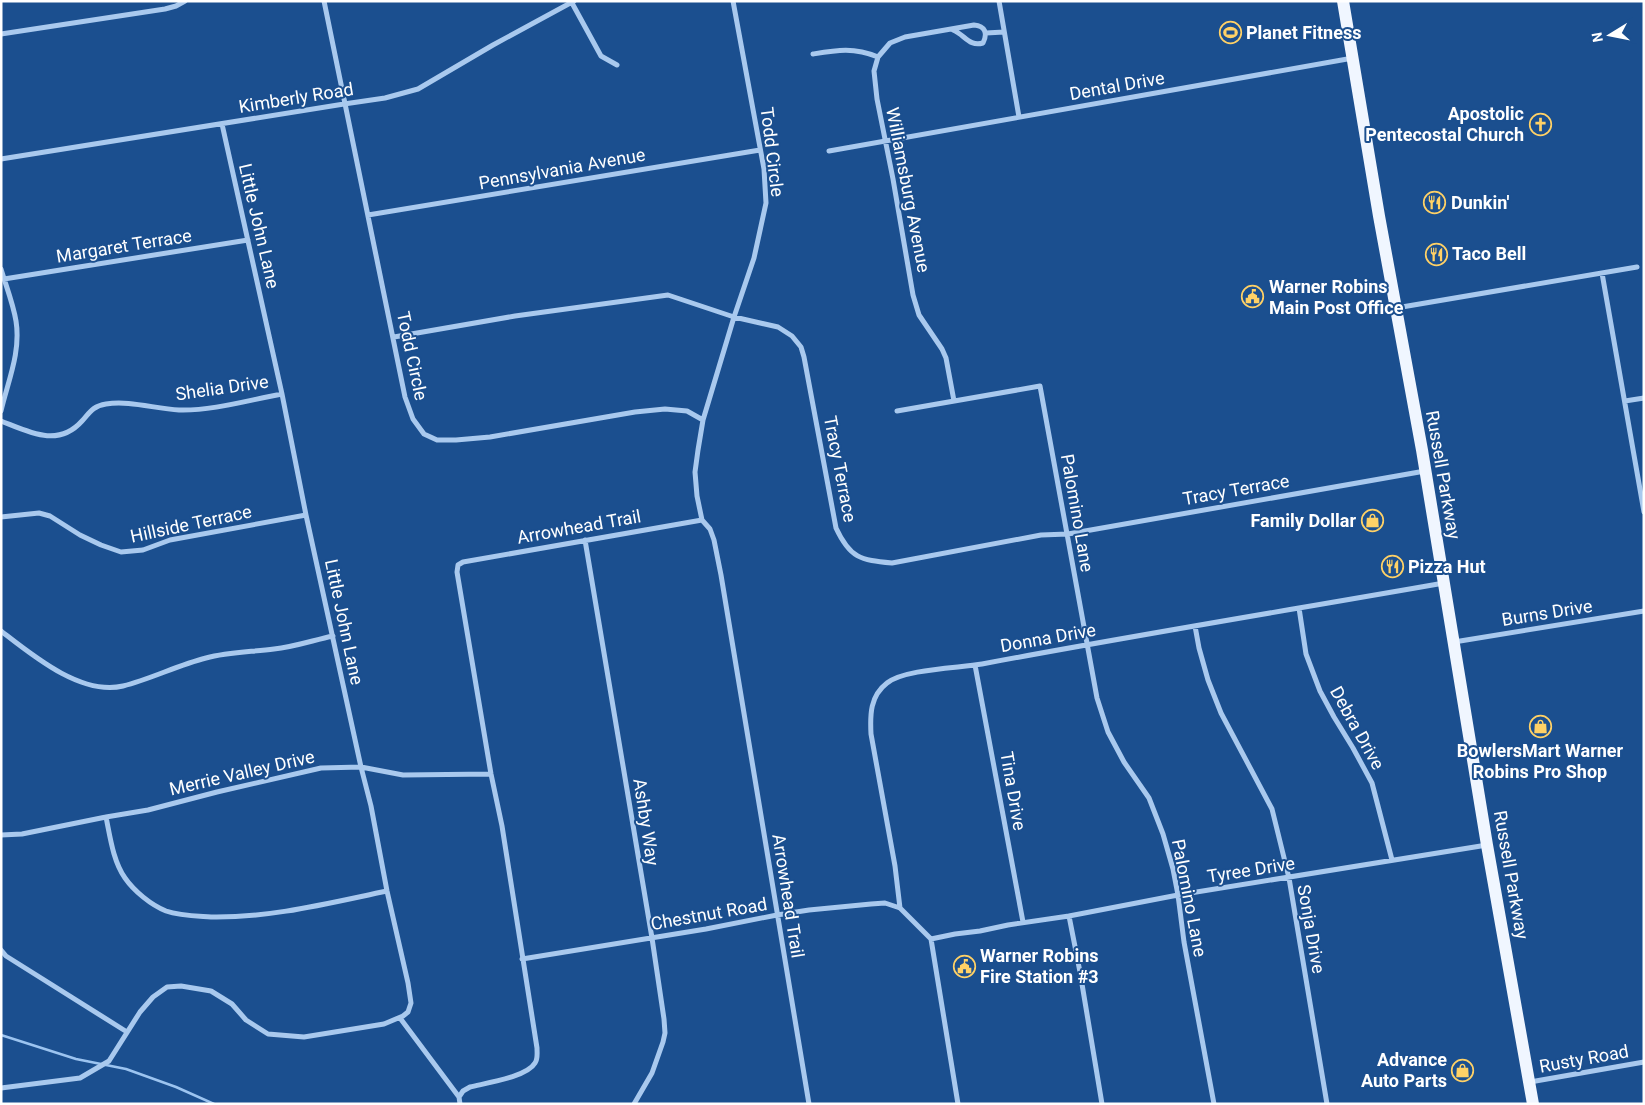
<svg xmlns="http://www.w3.org/2000/svg" width="1645" height="1105" viewBox="0 0 1645 1105" font-family="Roboto,sans-serif">
<rect width="100%" height="100%" fill="#1b4f8f"/>
<g fill="none" stroke-linecap="round" stroke-linejoin="round">
<path stroke="#9cc4f0" stroke-width="2.5" d="M1,1035L76,1059L126,1069L176,1087L214,1104"/>
<path stroke="#a9c9ee" stroke-width="5" d="M324,1L405,397L413,419L424,434L437,440H456L490,437L635,412L665,409L687,411L703,420
M733,1L764,169L766,203L754,258L734,317L703,420L698,450L695,472L697,496L702,520L710,529L714,540L721,575L809,1104
M999,1L1019,117
M572,3L601,56L617,65
M953,30C965,35 969,47 983,43C988,33 985,26 974,25L905,37L890,43L878,57L874,71L877,99L893,179L913,295L919,315L942,349L946,358L954,401
M986,33L1004,32
M1,34L165,9L176,6L185,1
M813,54C837,50 854,47 878,57
M829,151L1353,58
M1,159L344,104L385,98L418,89L493,45L574,1
M368,215L760,150
M1,269C6,286 13,303 16,321C21,352 8,381 1,411
M1602,273L1644,512
M4,279L248,240
M1396,308L1637,267
M394,337L515,316L668,295L734,317L778,327L792,336L801,347L804,357L836,528C850,558 860,560 892,563L1041,535L1068,534L1425,471
M1625,401L1644,398
M897,411L1040,386L1097,698L1108,732L1124,762L1149,798L1163,834L1173,869L1178,895L1184,942L1214,1104
M1,421C29,432 58,448 82,421C90,412 93,406 106,404C129,400 156,409 179,410C212,411 249,400 282,394
M1,517L39,513L50,516L80,535L101,545L121,552L143,550L170,540L306,515
M585,540L652,938L664,1019L665,1033L663,1042L652,1073L634,1104
M1299,608L1306,654L1320,691L1334,717L1353,748L1372,783L1392,860
M1195,626L1199,648L1208,680L1221,713L1272,809L1289,878L1327,1104
M1,631C32,655 81,696 123,686C151,679 178,665 206,658C228,652 251,652 274,649C294,647 314,640 333,636
M1454,642L1644,611
M975,665L1023,922
M106,817C110,836 113,861 125,878C134,891 151,905 166,911C180,916 196,916 211,917C271,918 329,903 387,891
M1,835L22,834L106,817L148,810L217,792L321,768L361,767L403,775L491,774
M900,908L895,866L871,734C870,715 870,696 887,683C904,669 959,668 982,664C1136,635 1290,610 1444,583
M1069,916L1080,972L1102,1104
M931,939L955,934L980,931L1008,925L1069,916L1178,895L1487,845
M1,950L6,956L127,1032
M522,959L706,929L777,915L809,910L871,904L885,903L900,908L931,939L958,1104
M400,1018L459,1097L460,1104
M1530,1082L1644,1062
M1,1088L80,1078L109,1061L140,1012L153,997L167,987L181,986L211,991L232,1004L246,1020L268,1034L304,1037L384,1024L403,1016L408,1012L411,1003L408,983L387,891L371,806L361,767L306,515L282,394L222,124
M459,1097L463,1091L470,1087C486,1083 527,1077 535,1063C538,1059 537,1054 537,1048L502,826L491,774L457,572L458,565L463,562L702,520"/>
<path stroke="#f0f6ff" stroke-width="12" d="M1343,1L1379,216L1422,450L1487,845L1533,1104"/>
</g>
<defs>
<symbol id="stadium-ring" viewBox="-11 -11 22 22"><circle r="9.5" fill="#1b4f8f" stroke="#ffd166" stroke-width="1.5"/><path d="M0-5a6.5 5 0 1 0 0 10a6.5 5 0 1 0 0-10ZM-3.5-1.8h7v3.6h-7Z" fill="#ffd166"/></symbol>
<symbol id="church-ring" viewBox="-11 -11 22 22"><circle r="9.5" fill="#1b4f8f" stroke="#ffd166" stroke-width="1.5"/><path d="M-1.2-6h2.4v3.5h3.3v2.4h-3.3V6h-2.4V-.1h-3.3v-2.4h3.3Z" fill="#ffd166"/></symbol>
<symbol id="restaurant-ring" viewBox="-11 -11 22 22"><circle r="9.5" fill="#1b4f8f" stroke="#ffd166" stroke-width="1.5"/><path d="M-5-6h1v4h1v-4h1v4h1v-4h1v5L-1.5 .5V6h-2V.5L-5-1ZM5-6V6H3V1.5H1.5Q1.5-4 5-6Z" fill="#ffd166"/></symbol>
<symbol id="civic-ring" viewBox="-11 -11 22 22"><circle r="9.5" fill="#1b4f8f" stroke="#ffd166" stroke-width="1.5"/><path d="M-.6-6.5H3V-4.5H.6V-3L4-1V1h2V6H-6V1h2V-1L-.6-3ZM-1.2 2.5V6h2.4V2.5Z" fill="#ffd166"/></symbol>
<symbol id="shop-ring" viewBox="-11 -11 22 22"><circle r="9.5" fill="#1b4f8f" stroke="#ffd166" stroke-width="1.5"/><path d="M-5-2.5h2.3a2.7 3.5 0 0 1 5.4 0H5L5.5 6h-11ZM-1.5-2.5h3a1.5 2.3 0 0 0-3 0Z" fill="#ffd166"/></symbol>
</defs>
<g fill-rule="evenodd">
<use href="#stadium-ring" x="1218" y="20" width="25" height="25"/>
<use href="#church-ring" x="1528" y="112" width="25" height="25"/>
<use href="#restaurant-ring" x="1422" y="190" width="25" height="25"/>
<use href="#restaurant-ring" x="1424" y="242" width="25" height="25"/>
<use href="#civic-ring" x="1240" y="284" width="25" height="25"/>
<use href="#shop-ring" x="1360" y="508" width="25" height="25"/>
<use href="#restaurant-ring" x="1380" y="554" width="25" height="25"/>
<use href="#shop-ring" x="1528" y="714" width="25" height="25"/>
<use href="#civic-ring" x="952" y="954" width="25" height="25"/>
<use href="#shop-ring" x="1450" y="1058" width="25" height="25"/>
</g>
<g text-anchor="middle" stroke-width="4" stroke-linejoin="round" paint-order="stroke">
<g font-size="18" font-weight="bold" fill="#fff" stroke="#1b4f8f" text-anchor="start">
<text x="1246" y="39">Planet Fitness</text>
<text x="1524" y="120" text-anchor="end">Apostolic<tspan x="1524" dy="21">Pentecostal Church</tspan></text>
<text x="1451" y="209">Dunkin'</text>
<text x="1452" y="260">Taco Bell</text>
<text x="1269" y="293">Warner Robins<tspan x="1269" dy="21">Main Post Office</tspan></text>
<text x="1356" y="527" text-anchor="end">Family Dollar</text>
<text x="1408" y="573">Pizza Hut</text>
<text x="1540" y="757" text-anchor="middle">BowlersMart Warner<tspan x="1540" dy="21">Robins Pro Shop</tspan></text>
<text x="980" y="962">Warner Robins<tspan x="980" dy="21">Fire Station #3</tspan></text>
<text x="1447" y="1066" text-anchor="end">Advance<tspan x="1447" dy="21">Auto Parts</tspan></text>
</g>
<g font-size="18" fill="#fff" stroke="#1b4f8f">
<text transform="translate(1117 86) rotate(-10)" y="6">Dental Drive</text>
<text transform="translate(296 98) rotate(-9)" y="6">Kimberly Road</text>
<text transform="translate(772 152) rotate(83)" y="6">Todd Circle</text>
<text transform="translate(562 169) rotate(-10)" y="6">Pennsylvania Avenue</text>
<text transform="translate(908 190) rotate(79)" y="6">Williamsburg Avenue</text>
<text transform="translate(259 226) rotate(77)" y="6">Little John Lane</text>
<text transform="translate(124 246) rotate(-9)" y="6">Margaret Terrace</text>
<text transform="translate(412 356) rotate(78)" y="6">Todd Circle</text>
<text transform="translate(222 388) rotate(-8)" y="6">Shelia Drive</text>
<text transform="translate(840 469) rotate(79)" y="6">Tracy Terrace</text>
<text transform="translate(1443 475) rotate(80)" y="6">Russell Parkway</text>
<text transform="translate(1236 490) rotate(-10)" y="6">Tracy Terrace</text>
<text transform="translate(1077 513) rotate(80)" y="6">Palomino Lane</text>
<text transform="translate(191 524) rotate(-12)" y="6">Hillside Terrace</text>
<text transform="translate(579 527) rotate(-10)" y="6">Arrowhead Trail</text>
<text transform="translate(1547 613) rotate(-9)" y="6">Burns Drive</text>
<text transform="translate(344 622) rotate(78)" y="6">Little John Lane</text>
<text transform="translate(1048 638) rotate(-10)" y="6">Donna Drive</text>
<text transform="translate(1357 728) rotate(61)" y="6">Debra Drive</text>
<text transform="translate(242 773) rotate(-13)" y="6">Merrie Valley Drive</text>
<text transform="translate(1013 791) rotate(80)" y="6">Tina Drive</text>
<text transform="translate(646 822) rotate(81)" y="6">Ashby Way</text>
<text transform="translate(1251 870) rotate(-9)" y="6">Tyree Drive</text>
<text transform="translate(1511 875) rotate(80)" y="6">Russell Parkway</text>
<text transform="translate(788 896) rotate(81)" y="6">Arrowhead Trail</text>
<text transform="translate(1189 898) rotate(79)" y="6">Palomino Lane</text>
<text transform="translate(709 914) rotate(-10)" y="6">Chestnut Road</text>
<text transform="translate(1311 929) rotate(80)" y="6">Sonja Drive</text>
<text transform="translate(1584 1059) rotate(-10)" y="6">Rusty Road</text>
</g>
</g>
<rect width="1645" height="1105" fill="none" stroke="#ffffff" stroke-width="5"/>
<g transform="translate(1610 35) rotate(260)" stroke="#1b4f8f" stroke-width="4" paint-order="stroke">
<path d="M0-4L9 19L0 12L-9 19Z" fill="#ffffff"/>
<text y="-8" font-size="14" font-weight="bold" text-anchor="middle" fill="#ffffff">N</text>
</g>
</svg>
